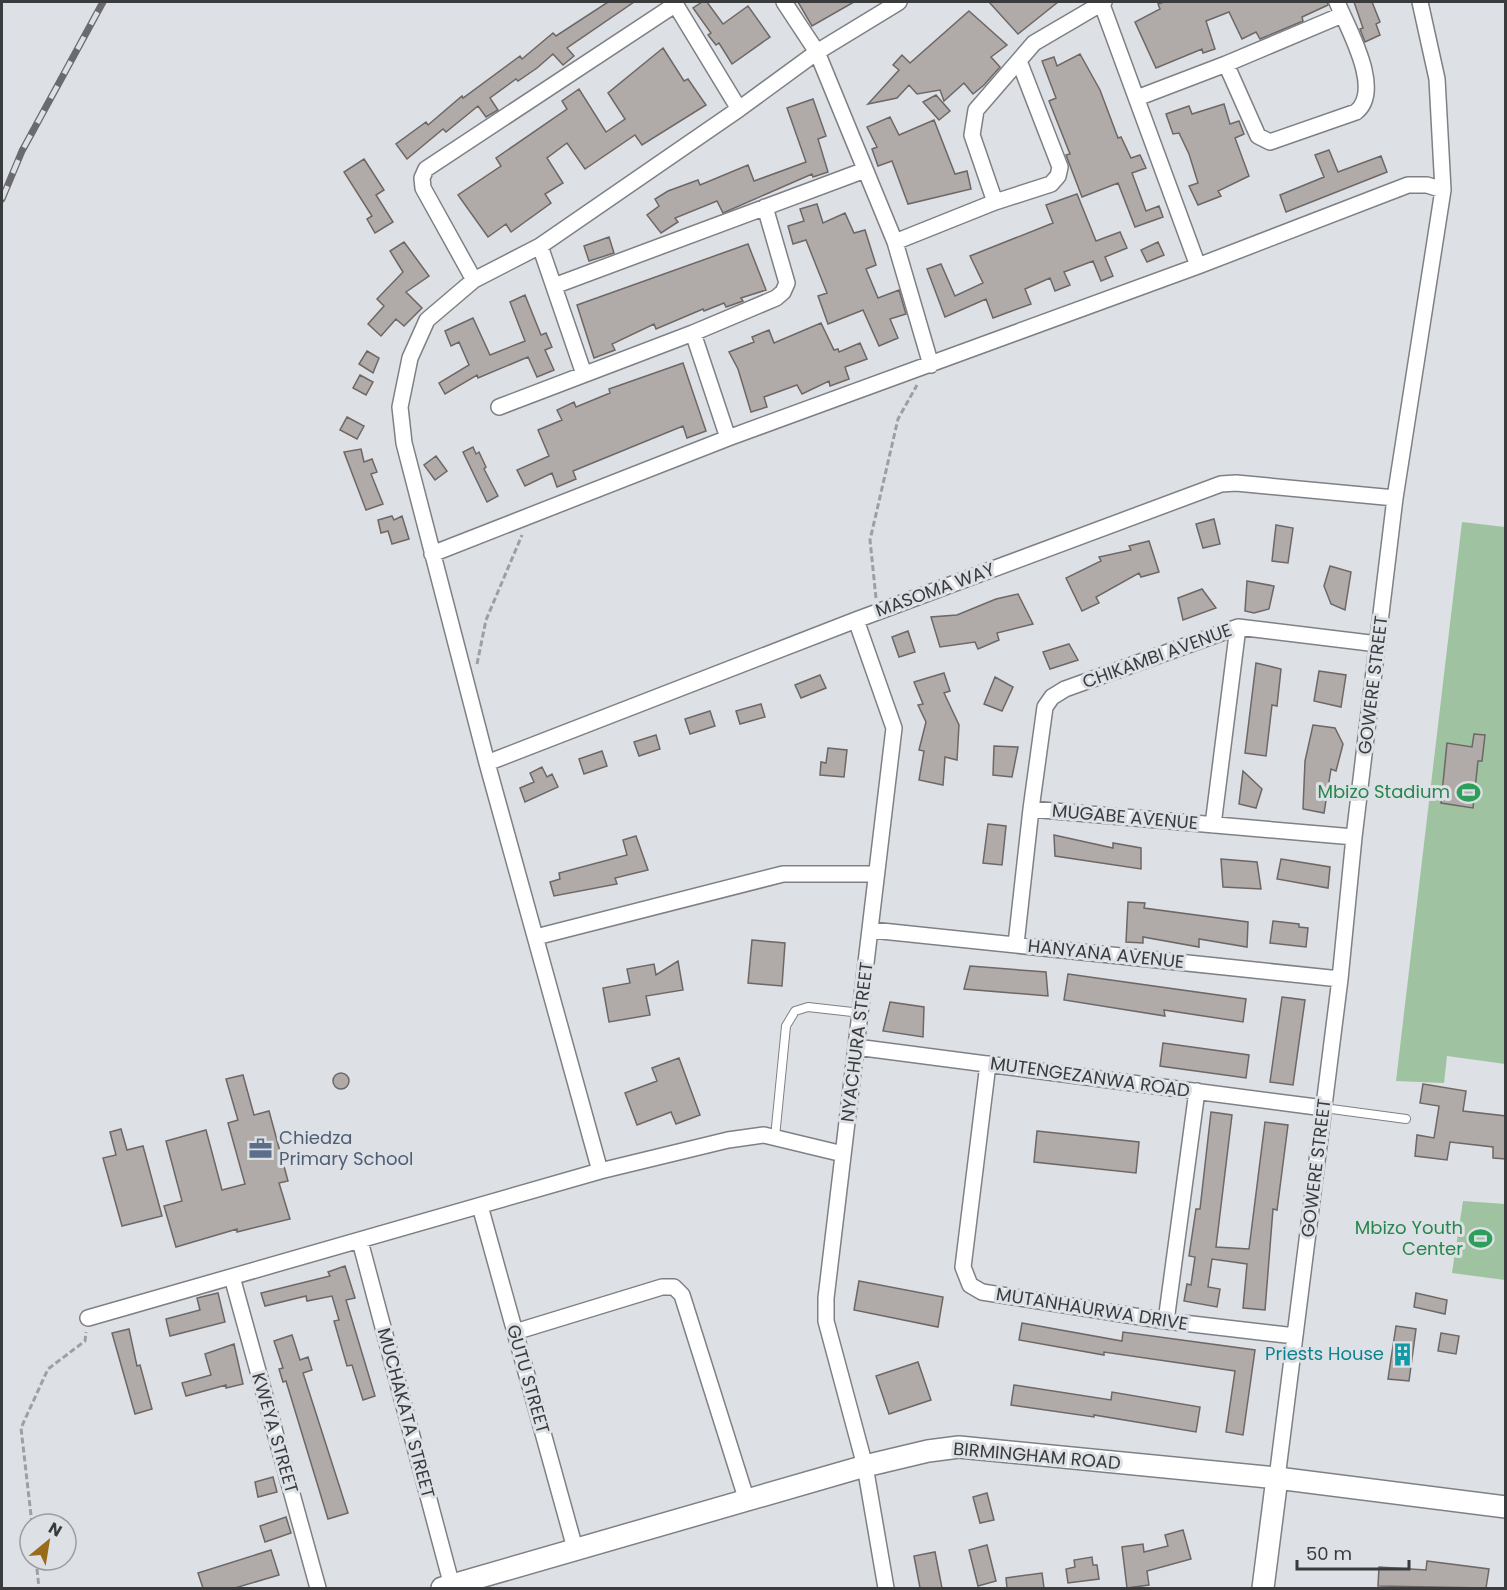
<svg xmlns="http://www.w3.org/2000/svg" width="1507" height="1590" viewBox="0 0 1507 1590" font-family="Poppins,sans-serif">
<rect width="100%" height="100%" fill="#dde0e5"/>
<path fill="#9fc3a0" d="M1462,522L1505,527V1064L1447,1056L1444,1083L1396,1081Z
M1463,1201L1505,1204V1280L1452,1273Z"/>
<path fill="#b0aaa8" stroke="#6d6766" stroke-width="1.5" d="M608,2H634L567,48L574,56L563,65L553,54L537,68L518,81L516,79L490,98L498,110L486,117L478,106L446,132L443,129L407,159L396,144L426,122L428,125L462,96L463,98L520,56L522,59L553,33L556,36Z
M702,2H707L723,24L748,6L770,37L732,64L719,43L716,45L708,35L711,33L693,8Z
M798,2H854L812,26Z
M989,2H1058L1018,34Z
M1164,2H1327L1328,5L1302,17L1303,21L1260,39L1256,32L1242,39L1229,12L1206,21L1215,49L1203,53L1202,49L1156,68L1135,22L1160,9L1158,4Z
M1354,2H1372L1380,22L1376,24L1380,35L1365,42L1360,29L1363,28Z
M969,11L1007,45L991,57L1000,67L984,85L973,94L964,83L944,101L940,90L917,94L909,85L897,98L868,104L899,70L893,65L902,55L910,63Z
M663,48L684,81L688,79L706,105L642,145L635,135L585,169L567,143L547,158L563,183L545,194L551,203L511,232L506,224L488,237L458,195L501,166L496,158L567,109L562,101L579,89L606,132L625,119L608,93Z
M1080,54L1100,90L1118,138L1121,137L1131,158L1140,155L1146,168L1132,173L1146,211L1159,206L1163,217L1135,227L1118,183L1082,197L1066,155L1070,154L1049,101L1056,98L1042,61L1054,57L1057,66Z
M936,95L950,111L939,120L923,102Z
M813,99L826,136L818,139L828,172L813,177L812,174L723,213L717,201L675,218L678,222L661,233L647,215L659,206L655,199L668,191L698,180L700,185L748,165L754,181L806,162L787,108Z
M1224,104L1230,124L1239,121L1244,134L1235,138L1249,176L1218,191L1221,196L1198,205L1189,186L1198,183L1189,154L1179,133L1173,134L1166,114L1189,106L1192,114Z
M890,117L899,135L934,120L955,174L967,171L971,189L908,204L892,161L878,166L872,149L877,147L867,127Z
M1329,150L1338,172L1381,156L1387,172L1286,212L1280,195L1324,177L1315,155Z
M364,159L384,190L376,195L393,222L375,233L367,219L372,216L344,172Z
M1077,194L1096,241L1120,232L1127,248L1105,257L1113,276L1101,281L1093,261L1064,272L1070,285L1055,291L1050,278L1025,289L1031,304L1009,312L993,318L986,299L945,317L927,269L941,264L955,296L983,283L970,256L1053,223L1046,205Z
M817,204L823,223L845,213L854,233L865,230L876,265L866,269L878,298L899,290L906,314L890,319L898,338L879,346L863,310L828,324L818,296L827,293L806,240L793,244L788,226L804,221L800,209Z
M609,237L614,253L589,261L584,246Z
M404,242L429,276L406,292L422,308L404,326L396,319L381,336L368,324L384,306L377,299L403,272L390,251Z
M1158,242L1164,255L1147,262L1141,250Z
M748,244L766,290L741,298L743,301L726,307L724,303L704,311L703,309L656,329L654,324L612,344L615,350L594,358L577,305Z
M525,295L541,335L546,333L552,347L545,350L554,370L537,377L528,357L478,378L477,375L445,394L439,383L469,365L459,342L451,346L445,331L473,318L490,355L525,341L510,302Z
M821,323L834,350L838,349L839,352L860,343L867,359L845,367L849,379L830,386L829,381L802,394L797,385L764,397L767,407L751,412L738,369L729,352L754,342L752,337L769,330L774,343Z
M367,351L379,358L373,373L359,364Z
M683,363L706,431L687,438L683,426L573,471L576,479L557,487L552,473L525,486L517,470L549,456L538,430L562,420L557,410L574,402L576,407L610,393L609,389Z
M360,375L373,382L366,395L353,388Z
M347,417L364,426L357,439L340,430Z
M473,447L476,454L479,452L486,467L484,469L498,496L487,502L463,452Z
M361,449L364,462L372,459L377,472L371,474L383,504L366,510L344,452Z
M436,456L447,471L435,480L424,465Z
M392,516L394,520L402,516L409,539L392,544L388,531L381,533L378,520Z
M1214,519L1220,544L1203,548L1196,524Z
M1276,525L1293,528L1288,563L1272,561Z
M1149,541L1159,572L1141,577L1139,573L1096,597L1099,603L1082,611L1066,578L1101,561L1099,557L1131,550L1129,546Z
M1330,566L1351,572L1345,610L1331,604L1324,586Z
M1247,581L1274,586L1269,609L1254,613L1245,611Z
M1202,589L1216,608L1183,620L1178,598Z
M1018,594L1033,624L997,633L999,640L978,649L975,642L940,647L931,617L957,615L996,599Z
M908,631L915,652L899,657L892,637Z
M1069,644L1078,660L1050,669L1043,652Z
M1256,663L1281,669L1277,706L1272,705L1266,756L1245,753Z
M1319,671L1346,675L1341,707L1314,701Z
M944,673L950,691L944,693L959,725L957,760L945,757L943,785L919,780L924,751L919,750L926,722L918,705L923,704L914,682Z
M820,675L826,688L801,698L795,685Z
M995,677L1013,687L1002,711L984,704Z
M761,704L765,717L740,724L736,711Z
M710,711L715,726L690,734L685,719Z
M1313,725L1335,728L1343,744L1336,771L1331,769L1324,813L1303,809L1305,761Z
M1474,734L1485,735L1482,761H1478L1473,808L1441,803L1447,743L1472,747Z
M656,735L660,749L639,756L634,742Z
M994,746L1018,747L1012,777L993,775Z
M828,748L847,750L844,777L820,775L821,762L826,763Z
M602,751L607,766L584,774L579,759Z
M542,767L547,777L552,774L558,787L525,802L520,788L534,782L530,773Z
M1243,771L1262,789L1256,808L1239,804Z
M988,824L1006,826L1002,865L983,863Z
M1054,835L1113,848V843L1141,848V869L1055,856Z
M636,836L648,870L615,878L617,884L554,896L550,882L560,879L559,873L627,855L623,840Z
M1221,859L1257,862L1261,889L1223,887Z
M1281,859L1330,867L1328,888L1277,879Z
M1128,902L1145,903L1144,908L1248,922L1247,947L1199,939V947L1143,937V943L1126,942Z
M1273,921L1299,924V927L1308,928L1306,947L1270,943Z
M752,940L785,943L782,986L748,983Z
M678,961L683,990L646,996L650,1015L609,1022L603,988L630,983L627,969L654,964L656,975Z
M970,966L1046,972L1048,996L964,989Z
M1068,974L1246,999L1243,1022L1164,1010L1165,1016L1064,1000Z
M1282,997L1305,1000L1293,1085L1270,1082Z
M890,1002L924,1007L923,1037L883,1031Z
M1163,1043L1249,1055L1246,1078L1160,1066Z
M679,1058L700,1115L676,1124L671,1112L637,1125L625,1093L657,1081L652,1068Z
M333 1081a8 8 0 1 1 16 0a8 8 0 1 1-16 0Z
M243,1075L254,1115L269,1111L288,1181L279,1183L290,1219L237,1232V1229L176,1247L164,1206L182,1201L166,1141L206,1130L222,1190L245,1184L228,1123L238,1120L226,1079Z
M1423,1084L1466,1091L1463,1111L1506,1116V1159L1493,1158V1147L1450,1142L1447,1160L1415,1156L1417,1135L1434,1138L1439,1106L1420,1103Z
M1211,1112L1232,1115L1216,1247L1249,1249L1265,1122L1288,1125L1277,1210L1273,1209L1265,1310L1243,1308L1247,1264L1212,1259L1208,1287L1220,1289L1217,1307L1184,1301L1187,1284L1191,1285L1195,1257L1189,1256L1196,1209H1200Z
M121,1129L127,1150L143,1146L162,1216L122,1226L103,1158L116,1155L110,1132Z
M1037,1131L1139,1142L1136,1173L1034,1162Z
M345,1266L355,1298L346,1300L375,1396L363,1400L352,1365L347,1366L334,1321L339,1320L332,1296L307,1301L306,1296L265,1306L261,1293L330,1276L328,1272Z
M859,1281L943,1297L938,1327L854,1310Z
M218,1293L225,1322L170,1336L166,1319L200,1310L197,1298Z
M1416,1293L1447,1300L1445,1314L1414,1307Z
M1022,1323L1122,1341L1123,1332L1255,1350L1243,1435L1226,1432L1235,1371L1104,1352V1355L1019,1340Z
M1396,1326L1416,1329L1409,1381L1388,1379Z
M129,1329L137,1366L140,1365L152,1409L135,1414L112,1333Z
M1441,1333L1459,1336L1456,1354L1438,1351Z
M292,1335L300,1360L308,1357L312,1370L303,1373L348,1513L328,1519L286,1381L283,1382L279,1369L283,1368L274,1341Z
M234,1344L243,1384L226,1388V1385L186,1396L182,1383L211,1375L205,1354Z
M918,1362L931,1400L889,1414L876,1376Z
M1014,1385L1111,1400L1112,1392L1200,1407L1196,1432L1094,1415V1417L1011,1405Z
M273,1477L277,1492L258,1497L255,1482Z
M987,1493L994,1520L980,1523L973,1497Z
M286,1517L291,1533L265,1542L260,1526Z
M1183,1530L1191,1559L1147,1571L1149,1585L1127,1588L1122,1547L1143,1544L1144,1552L1168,1546L1165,1535Z
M987,1545L996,1581L978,1586L969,1550Z
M271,1550L279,1575L235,1588H203L198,1573Z
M935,1552L942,1588H920L914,1556Z
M1092,1557L1093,1565H1097L1099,1579L1068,1583L1066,1569L1075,1567L1074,1560Z
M1427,1561L1489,1569L1486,1588L1378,1586L1379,1567L1426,1570Z
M1042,1573L1044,1588H1007L1006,1578Z"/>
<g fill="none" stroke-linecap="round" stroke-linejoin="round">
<defs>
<path id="lane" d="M1324,1108L1406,1119
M775,1137L786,1026L795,1011L808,1007L861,1013"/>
<path id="street" d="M674,2L739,109
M784,2L817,52L895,242L931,365
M1101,2L1198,266
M1226,64L1258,136L1270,142L1356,112C1384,90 1347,27 1337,2
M1137,98L1226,64L1342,15
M995,202L972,135L976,110L1034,43L1104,2
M895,242L995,202L1051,184L1058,176L1060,167L1019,61
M540,246L584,374
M474,280L423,188L422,178L426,169L676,4
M554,286L865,170
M693,333L728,438
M499,407L693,333L776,298L783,292L787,283L765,207
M432,554L728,438L1198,266L1408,185H1427L1443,190
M856,620L894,728L826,1298V1321L865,1466L886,1588
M487,763L856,620L1221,484L1236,483L1395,498
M1031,809L1045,707L1052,697L1065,689L1238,627L1378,644
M1213,825L1238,627
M872,930L1340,979
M536,937L783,874H876
M1016,944L1031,809L1354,837
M856,1047L1324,1108
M988,1064L963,1267L970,1285L982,1292L1166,1321L1295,1336
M600,1171L487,763L404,443L400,407L410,358L427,320L474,280L540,246L739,109L817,52L899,2
M480,1206L576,1552
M360,1241L452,1586
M232,1277L318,1588
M88,1318L600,1171L728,1140L764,1135L843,1154
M1166,1321L1197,1091
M515,1332L662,1287H674L682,1295L747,1501
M1277,1478L1340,979L1354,837L1395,498L1443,190L1437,79L1420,2"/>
<path id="secondary" d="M442,1588L865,1466L928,1451L959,1447L1277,1478L1506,1507
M1263,1588L1277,1478"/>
</defs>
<use href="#lane" stroke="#7e8085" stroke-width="10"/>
<use href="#street" stroke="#7e8085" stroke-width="18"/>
<use href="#secondary" stroke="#7e8085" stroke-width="24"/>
<path stroke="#9da0a3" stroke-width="3" stroke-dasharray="6 3" stroke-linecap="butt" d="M876,598L870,540L898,419L917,385
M477,664L486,620L522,535
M32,1524L21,1428L48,1369L85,1341L86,1332
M36,1560L39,1588"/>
<use href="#lane" stroke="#fff" stroke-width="8"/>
<use href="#street" stroke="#fff" stroke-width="15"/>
<use href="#secondary" stroke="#fff" stroke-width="21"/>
<defs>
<path id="rail" d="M2,199L22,151L103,2"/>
</defs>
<use href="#rail" stroke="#696b6e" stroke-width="7"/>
<use href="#rail" stroke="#dde0e5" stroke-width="4.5" stroke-dasharray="14" stroke-linecap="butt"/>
</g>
<defs>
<symbol id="stadium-bare" viewBox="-9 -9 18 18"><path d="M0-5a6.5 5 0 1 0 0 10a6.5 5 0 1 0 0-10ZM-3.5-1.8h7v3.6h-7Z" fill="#2e9e5b" stroke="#dde0e5" stroke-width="2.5" paint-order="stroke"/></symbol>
<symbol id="office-bare" viewBox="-9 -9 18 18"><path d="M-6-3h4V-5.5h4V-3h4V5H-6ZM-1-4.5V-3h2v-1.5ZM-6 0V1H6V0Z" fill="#5c6f8a" stroke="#dde0e5" stroke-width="2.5" paint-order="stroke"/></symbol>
<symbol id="building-bare" viewBox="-9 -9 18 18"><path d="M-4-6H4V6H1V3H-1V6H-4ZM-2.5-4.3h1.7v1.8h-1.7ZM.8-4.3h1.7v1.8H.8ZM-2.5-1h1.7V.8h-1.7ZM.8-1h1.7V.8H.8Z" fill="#0f9aa8" stroke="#dde0e5" stroke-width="2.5" paint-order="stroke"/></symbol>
</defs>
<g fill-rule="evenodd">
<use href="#stadium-bare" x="1452" y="776" width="33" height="33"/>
<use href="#office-bare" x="244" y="1132" width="33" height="33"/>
<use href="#stadium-bare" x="1464" y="1222" width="33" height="33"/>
<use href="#building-bare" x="1386" y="1338" width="33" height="33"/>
</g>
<g text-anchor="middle" stroke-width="6" stroke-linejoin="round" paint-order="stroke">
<g font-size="18" fill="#393b3d" stroke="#dde0e5">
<text transform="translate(935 590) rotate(-20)" y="6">MASOMA WAY</text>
<text transform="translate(1157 656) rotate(-20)" y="6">CHIKAMBI AVENUE</text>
<text transform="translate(1373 685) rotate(-83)" y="6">GOWERE STREET</text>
<text transform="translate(1125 817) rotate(5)" y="6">MUGABE AVENUE</text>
<text transform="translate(1106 954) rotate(6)" y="6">HANYANA AVENUE</text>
<text transform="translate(857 1042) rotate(-83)" y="6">NYACHURA STREET</text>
<text transform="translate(1090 1077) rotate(8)" y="6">MUTENGEZANWA ROAD</text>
<text transform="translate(1316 1168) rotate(-83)" y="6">GOWERE STREET</text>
<text transform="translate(1092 1309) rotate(9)" y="6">MUTANHAURWA DRIVE</text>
<text transform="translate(528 1379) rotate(74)" y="6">GUTU STREET</text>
<text transform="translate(406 1413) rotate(75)" y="6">MUCHAKATA STREET</text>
<text transform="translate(275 1433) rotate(74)" y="6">KWEYA STREET</text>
<text transform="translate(1037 1456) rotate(5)" y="6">BIRMINGHAM ROAD</text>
</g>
<g font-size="18" fill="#27864d" stroke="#dde0e5" text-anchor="end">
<text x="1450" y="798">Mbizo Stadium</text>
<text x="1463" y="1234">Mbizo Youth<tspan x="1463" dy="21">Center</tspan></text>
</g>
<g font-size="18" fill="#4e5e75" stroke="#dde0e5" text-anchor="start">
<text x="279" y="1144">Chiedza<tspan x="279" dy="21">Primary School</tspan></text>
</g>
<g font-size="18" fill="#0d838f" stroke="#dde0e5" text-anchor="end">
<text x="1384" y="1360">Priests House</text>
</g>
</g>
<rect width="1507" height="1590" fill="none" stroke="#393b3d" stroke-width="6"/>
<g transform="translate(48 1542) rotate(30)"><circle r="28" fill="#dde0e5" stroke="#9b9ea2" stroke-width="1.5"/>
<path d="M0-4.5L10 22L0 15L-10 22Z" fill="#996c1b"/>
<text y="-9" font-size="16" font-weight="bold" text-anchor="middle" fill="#393b3d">N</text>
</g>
<path d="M1297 1560v9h112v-9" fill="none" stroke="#393b3d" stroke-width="3"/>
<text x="1306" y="1560" font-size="18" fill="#393b3d" stroke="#dde0e5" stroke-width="4.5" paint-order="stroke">50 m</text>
</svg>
